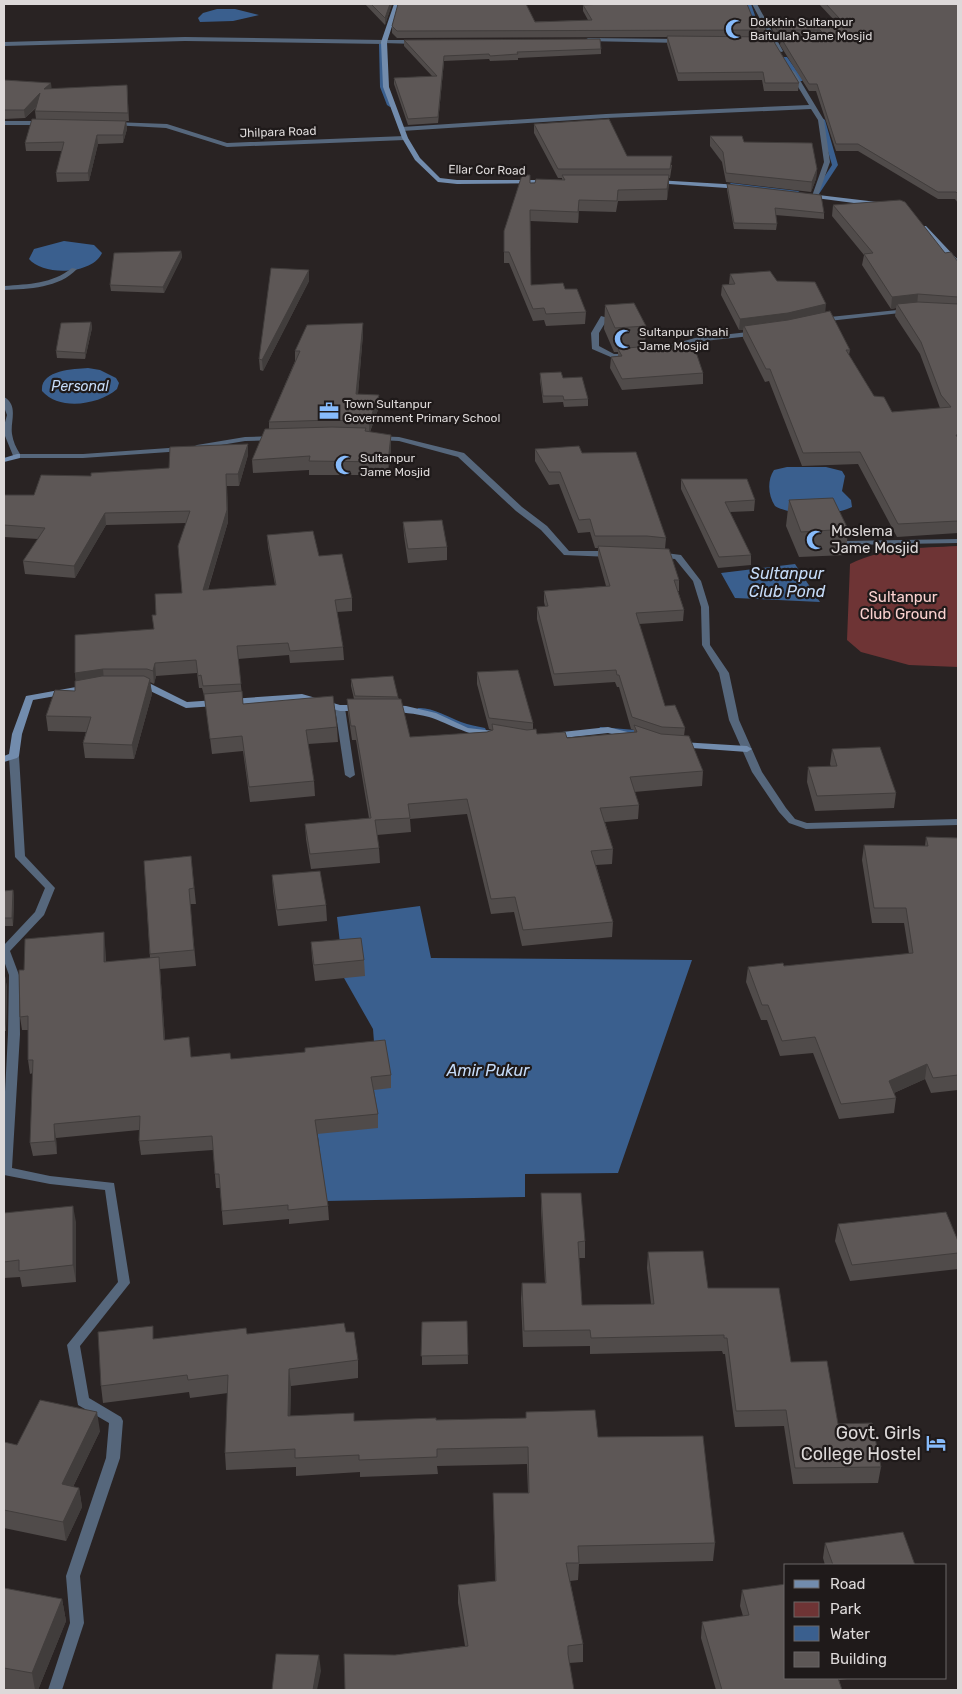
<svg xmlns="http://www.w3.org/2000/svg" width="962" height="1694" viewBox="0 0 962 1694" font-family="Rubik,sans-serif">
<rect width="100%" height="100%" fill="#292323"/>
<path fill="#6e3435" d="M958,546V667L909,665L861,652L847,640L850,564C884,547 920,548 958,546Z"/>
<path fill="#3a5f8e" d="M217,9H235L259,15L233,21L200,22L198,18L203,13Z
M64,241L94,245L102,253C92,275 43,276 29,259L34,249Z
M88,368L100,370L116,378L119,383L117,389C99,405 59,411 42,391C40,370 73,369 88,368Z
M787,467H826L842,471L845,476L842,491L851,500L852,507C835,516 791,516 775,506C768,496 767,480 774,470Z
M795,564L820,602L735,598L721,573Z
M420,906L431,958L692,960L618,1173L525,1174V1197L326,1201L316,1121L376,1068L373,1029L344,978L337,917Z"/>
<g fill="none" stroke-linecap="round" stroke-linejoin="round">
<path fill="#3a5f8e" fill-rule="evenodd" d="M747,4H751L757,21L771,40V41H767L753,21Z
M381,43L383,44L386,87L393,105L390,107L387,105L380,87L379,44Z
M783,57H787L803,80L802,81H798L783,58Z
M822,118L825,120L838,165L817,197L815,198L812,196L832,165L819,120Z
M731,183L798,191L801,193L798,195L729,186L728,185Z
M418,708C432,707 448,717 461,722C469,725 477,726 485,728L486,730L482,732L463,728L418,712L417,710Z
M600,727L635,730L648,737L644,739L633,734L603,731H600L599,729Z"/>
<path fill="#56677c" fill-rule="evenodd" d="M588,38L681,39L684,41L681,43L586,41L585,40Z
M384,40H416L419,42L416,44L382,43L381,42Z"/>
<path fill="#56677c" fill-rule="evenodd" d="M752,4H757L783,51L782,52L777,51Z
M185,37L384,40L387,42L384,44L185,41L4,46V42Z
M792,70L795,72L824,120L830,162L818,196L815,198L812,196L824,162L818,120L811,109L606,118L402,131L399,129L402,127L606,114L809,105L789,72Z
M4,121H44L47,123L44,125H4Z
M114,122L167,124L227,143L405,136L408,138L405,140L227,147L166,128L112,125V123Z
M72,268L77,269C59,288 29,289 4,290V286C29,284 52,284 72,268Z
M907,309L911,311L909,312L820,322L816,320L820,318Z
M601,316L608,318L599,333V346L614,354H635V358H613L592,349L591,333Z
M757,331L761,333L760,335L695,342L656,352L652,350L695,338Z
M4,397C19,405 10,422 12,434C13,441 16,448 20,454H83L183,447L187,449L183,451L83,458H14L5,436L4,426L7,415L4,407Z
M275,436H278V440L245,441L197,449L193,447L197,445L245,437Z
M376,436L399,437L464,453L522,507L547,526L569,551H611L615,554L611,557L564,555L541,530L516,511L458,457L399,441L379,440L375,438Z
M958,539V543L846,545L842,543L846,541Z
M658,552L681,555L701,581L709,607L710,645L729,673L739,720L762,772L786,808L795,819L807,823L958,819V825L806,829L789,823L779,812L752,772L729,720L719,673L702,645L701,607L693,581L675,559L655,557V553Z
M340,705L345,708L355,775L350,778L345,775L335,708Z
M14,753L19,756L25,856L55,888L44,915L10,951L19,975L20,1034L12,1168L50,1176L114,1183L130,1283L80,1346L89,1398L121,1417L123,1421L120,1458L80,1576L84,1623L62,1690H48L70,1623L66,1576L106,1458L109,1423L78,1405L67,1345L118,1282L105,1190L50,1184L4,1175V1111L8,1034L9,975L4,961V945L35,912L45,888L15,857L9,756Z"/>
<path fill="#728cad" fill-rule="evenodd" d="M394,4H399L387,42L389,87L408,138L420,158L440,178L457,180H549L552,182L551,183L457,184L438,182L415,160L402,138L383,87L381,42Z
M656,180L741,185L744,187L741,189L654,183V181Z
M810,194L877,202L880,204L877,206L808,197V195Z
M922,226H926L958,260V266L956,265L922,228Z
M17,454H20V458L4,462V458Z
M139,683L151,684L187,702L302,694L340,705H361L366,708L361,711H340L302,700L186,708L146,689L136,688L134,686L136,684Z
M87,685L92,688L90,690L33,700L22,734L19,756L17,758L4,762V756L9,754L12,734L26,696Z
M390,705L406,706L436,713L468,728L494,731L499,734C485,745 444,721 429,717C415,713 401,713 387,710L385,708L387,706Z
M608,727L643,736L645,738L640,741L608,733L553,739L548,736L553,733Z
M681,742L747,746L752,749L747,752L678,747L676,745Z"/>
</g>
<path fill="#504b4a" d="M365,4H392L385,25Z
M819,4H958V203L955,199H938L858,151H836L816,91H809L780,45L781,38H820L776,37L772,29V22L833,19Z
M583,5L753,19L766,30V37L799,83L798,91H764L762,80L678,81L667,44V37L397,38L392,33V26L588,20L583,11Z
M404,40L601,49V54L518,58V60L490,61L489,59L444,61L438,123L408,125L394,84V78L432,76L404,46Z
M4,80L51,83V89L127,85L129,121H126L127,129L123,143L98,144L89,181L57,182L56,173L62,151H26L25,143L36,119L35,111L36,108L25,118L4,119Z
M534,124L627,156L672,165L670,178H669L667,200L618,201L616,212L579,211L578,223L530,221L531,285L565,289L586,312L585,324L546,326L544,320L533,321L509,263H504V231L530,183L562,180V178H558L534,133Z
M710,136L744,142L817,169L816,179L811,192L726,182L722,162L710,146Z
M727,184L824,213V219L775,215L777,224L776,230L734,229L727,190Z
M833,205L945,253L958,262V533L897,537L858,464L802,466L769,381L765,382L743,338V330H739L721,295L722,285L729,284L730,274L777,281L825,312L850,350L849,355L874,396L892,412L940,408L920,354L895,316L896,308L891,309L862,265L864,255L832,216Z
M181,251L182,257L164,293L111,291L110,285Z
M309,270V281L263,371L260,370L259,359Z
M605,305L646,326L645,347L649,348L682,350L703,373V384L622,390L610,368L611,357L618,356V352H614L604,329Z
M91,322L92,328L85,359L57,358L56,351Z
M363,334L358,394L379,407L370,432L391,435V449L388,475H309V470L253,473L252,460L269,429V422L295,361V351Z
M540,373L563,378L588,399V406L564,407L563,402L543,403L540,380Z
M248,444V455L239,486H227L228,522L208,590L275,585L268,547L267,535L319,556L352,598V611L337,612L343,647L344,660L290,663L289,655L238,659L243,704L337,727L338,742L308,744L314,781L315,796L250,802L243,751L212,754L205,699L202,688H199L197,673L156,676L154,684L150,682L152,694L134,759L85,758L83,743L86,732L48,731L46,716L75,691L76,680L75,673L154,629L152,615H156L182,593L186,523L106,525L75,578L25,574L23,561L38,539L4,537V495H34L91,476L169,468Z
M535,449L582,453L666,538L665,549L679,580V591H678L684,610L683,621L639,624L665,706L685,728L684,736L703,771L702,786L634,792L639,805L638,819L605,822L613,849L612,864L596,865L613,922L612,937L522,946L514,912L491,914L467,814L410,819L411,832L377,835L379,848L380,863L311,869L306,839L305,824L369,818L356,740H352L348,713L347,699H354L351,686V679L398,697L399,699L410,737L487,732L492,731V730L489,729L477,684V672L533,723V730L537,734L567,738L634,732V730L631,729L619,687H617L615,682L554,686L537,619V607L545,606L544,602V591L606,586L598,557V548H595L590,532L578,533L559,484L549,485L535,461Z
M681,479L755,500L754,511L730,512L751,555V565L718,568L681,489Z
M789,500L848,529L846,555L799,557L786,526Z
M403,522L447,547V560L408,563L404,536Z
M832,749L896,793L894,808L815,811L807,782L808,767H831L830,764Z
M926,837L958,838V1090L931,1093L925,1079L894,1093L896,1098L894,1113L839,1119L813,1053L780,1056L767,1020H761L746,982L748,967L784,966L909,954L904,923H872L862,860L864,845L925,846Z
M191,856L196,904H190L196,966L160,969L165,1040L191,1057L231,1059L391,1075V1088L374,1090L378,1114V1128L317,1134L328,1206L329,1220L289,1224V1219L223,1225L220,1188H216L213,1150L141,1155L139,1141V1130L56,1138L57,1154L33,1156L30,1143L33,1073L30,1074L28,1060V1030H22L20,1017L24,970L105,945L106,962L150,958L144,861Z
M272,875L326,905L327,921L278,926L273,891Z
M13,890L14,898L13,926H4V891Z
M311,942L364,960L365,976L315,981L312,958Z
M4,970L7,988L6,1031H4Z
M541,1193L585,1241V1258H579L582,1305L651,1304L647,1268L648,1252L708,1288L791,1362L838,1424L881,1467L878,1483L793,1484L784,1426L735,1427L725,1354H723L722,1351L590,1354V1346L523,1347L521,1299L522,1283H545L541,1210Z
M4,1213L76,1222V1282L22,1287L20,1277L4,1278Z
M838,1224L958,1241V1269L850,1281L835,1241Z
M467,1321L468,1364L422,1365V1322Z
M346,1332L358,1360V1378L291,1386L290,1416L354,1421L436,1420L598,1437L715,1543L713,1561L579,1564L578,1580L570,1581L583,1644V1662L569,1663L395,1655L465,1646L458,1603V1585L495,1581L493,1493H528L527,1464L437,1466L438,1474L360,1477V1472L296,1476V1467L226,1470L225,1453L228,1393L190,1398L189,1392L103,1403L101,1386L154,1339L247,1334Z
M100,1431L73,1487L79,1488L82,1507L66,1541L4,1528V1442L17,1445Z
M825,1543L915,1565H825L823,1558Z
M4,1588L62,1599L66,1621L38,1690H9L4,1689Z
M742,1590L786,1678H855L839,1680L842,1690H716L701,1638L702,1622L743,1616L740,1606Z"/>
<path fill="#413d3c" d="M390,4H392L385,25V18Z
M444,56V61L438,123V117Z
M51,83L52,91L44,89Z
M40,93L41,102L25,118L24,110Z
M126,121L127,129L123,143V135Z
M97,135L98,144L89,181L88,173Z
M817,169L816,179L811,192L812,182Z
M669,175V186L667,200V189Z
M579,200V211L578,223V212Z
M181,251L182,257L164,293L163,287Z
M309,270V281L263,371L262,360Z
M918,294L917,306L897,304L896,308L891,309L892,297Z
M826,304L825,315L744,326L743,330H739L740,319Z
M91,322L92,328L85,359V353Z
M363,323V334L357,406L356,394Z
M379,395V407L369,434V422Z
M391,435V449L388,475V462Z
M248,444V455L239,486L238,474Z
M227,486L228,522L204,602L203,590Z
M105,513L106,525L75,578L74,566Z
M155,663L156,676L154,684L153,671Z
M103,669L104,681L76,686L75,673Z
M150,679L152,694L134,759L132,745Z
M13,890L14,898L13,926L12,918Z
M104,932L105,945L106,975L104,962Z
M159,957L160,970L166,1053L164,1040Z
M4,970L7,988L6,1031L4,1016Z
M927,1064L925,1079L887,1096L889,1081Z
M54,1124L56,1138L57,1154L55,1141Z
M73,1206L76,1222V1282L73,1265Z
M289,1369L291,1386L290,1433L288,1416Z
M97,1412L100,1431L65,1503L62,1484Z
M79,1488L82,1507L66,1541L63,1522Z
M62,1599L66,1621L38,1690H35L32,1673Z
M319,1655L321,1671L317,1690H313Z"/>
<path fill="#5d5756" stroke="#413d3c" d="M371,4H390L385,18Z
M398,4H526L535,22L592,20L583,5L604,4H747L753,19H756L758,23H762L766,30L397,31L392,26Z
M826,4H958V194L956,192H938L858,144H836L817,84H809L781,38H820L824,34L820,30H777L772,22L839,18Z
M667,36L771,37L799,83H765L763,72L678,73Z
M600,39L601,49L517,52L518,54L490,56L489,54L444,56L438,117L408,119L394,78L437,76L404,40Z
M4,80L51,83L44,89L127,85L128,113L35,111L40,93L24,110H4Z
M32,119L126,121L123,135H97L88,173H56L64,142L25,143Z
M609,119L627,156H672L670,169H558L534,124Z
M710,136H742L744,142L812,143L817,169L812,182L726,173L723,152Z
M522,175H530V183H535L536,179L565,180L562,175H669L667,189L618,190L617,201L579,200L578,212L530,210L531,285L563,283L565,289H577L586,312L546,314L544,308L533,309L509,252H504V231Z
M727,184L821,195L824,213L775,208L777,224L734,223Z
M900,200L905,202L945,253L951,252L958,262V297L918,294L892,297L864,254L873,253L833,205Z
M181,251L163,287L110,285L114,253Z
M271,268L309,270L262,360L259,359Z
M770,271L777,281L815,282L826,304L788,313L740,319L722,285L735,284L730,274Z
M918,302L958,304V435H956L958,438V521L898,524L860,452L803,453L770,369H766L744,326L788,320L830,311L850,350H846L874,396L884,397L892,412L951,407L941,395L921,342L897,304Z
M634,303L646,326L615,328L605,305Z
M91,322L85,353L56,351L61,323Z
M363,323L356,394L379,395L369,422L332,420L269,422L300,351H295L307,325Z
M679,345L682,350L695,349L703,373L622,379L611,357L622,356L618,349L648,346L649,348Z
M561,372L563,378L582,377L588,399L564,400L563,396H543L540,373Z
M332,427L366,428L365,431L391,435L388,462L309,461L310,456L252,460L265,429Z
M248,444L238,474H226L227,510L203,590L276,585L267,535L313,531L319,556L342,554L352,598L335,600L343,647L290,651L288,643L237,646L241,684L203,686L201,675L198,676L196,660L155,663L153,671L147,669H103L75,673V635L154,629L152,615H156L155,594L182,593L178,546L190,511L105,513L74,566L23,561L45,528L4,525V495H34L41,475L91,476V473L169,468L170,447Z
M579,446L582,453L636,452L666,538L647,536H595L590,519L579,520L560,472H549L535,449Z
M681,479H747L755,500L725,502L751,555L719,557Z
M833,498L848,529L801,532L789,500Z
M442,520L447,547L408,549L403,522Z
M598,546L669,549L679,580H674L684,610L636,613L665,706L675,705L685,728L662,727L632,717L619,675H617L616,670L554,674L537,607L548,606L544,591L610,586Z
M518,670L533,723L489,718L477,672Z
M102,676H144L150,679L132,745L83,743L91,717L46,716L55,690L75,691V681Z
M393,676L398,697L355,696L351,679Z
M242,691L243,704L333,696L337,727L306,730L314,781L249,787L242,736L210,739L204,694Z
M347,699H401L410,737L487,732L493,730L492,724L527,730L536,729L537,734L565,732L567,738L637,732L634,725L661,734L689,736L703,771L630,777L639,805L600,808L613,849L591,851L613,922L523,930L515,897L491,899L467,799L408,804L410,818L375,820L379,848L310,854L305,824L371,818L355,726H351Z
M880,747L896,793L817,796L808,767L837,766L832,749Z
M926,837L958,838V1075L933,1078L927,1064L889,1081L896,1098L841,1104L815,1037L782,1041L768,1005H762L748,967L783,963L784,966L913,953L906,908H874L864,845L928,846Z
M191,856L194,888L189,889L194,950L150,954L144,861Z
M320,871L326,905L277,910L272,875Z
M13,890L12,918H4V891Z
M104,932V962L159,957L164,1040L189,1037L191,1057L230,1053L231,1059L305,1052V1048L385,1040L391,1075L371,1077L378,1114L315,1120L328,1206L288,1210V1205L222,1211L219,1174H215L212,1136L139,1141L140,1116L54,1124L55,1141L30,1143L33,1060H28V1016L20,1017L19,973V970H24L25,939Z
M361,938L364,960L314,965L311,942Z
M541,1193H581L585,1241L578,1242L582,1305L654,1304L648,1252L703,1251L708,1288H779L791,1362L827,1361L838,1424L872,1423L881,1467L795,1468L786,1410L736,1411L727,1338H724V1335L591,1338L590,1330L524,1331L522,1283H546Z
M73,1206V1265L19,1271V1260L4,1262V1213Z
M946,1212L958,1241V1253L852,1265L838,1224Z
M467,1321L468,1355L421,1356L422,1322Z
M344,1323L346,1332H354L358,1360L289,1369L288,1416L354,1413V1421L436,1418V1420L526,1418V1412L595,1410L598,1437L703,1436L715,1543L578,1546L579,1563H566L583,1644L568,1646V1654L574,1690H345L344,1654L395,1655L468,1646L458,1585L496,1581L493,1493H529L528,1447L437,1449V1457L359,1460V1455L295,1458V1449L225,1453L228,1375L188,1380L187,1375L101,1386L98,1332L153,1326V1339L246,1328L247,1334Z
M40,1400L97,1412L62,1484L79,1488L63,1522L4,1510V1442L17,1445Z
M903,1532L915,1565H833L825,1543Z
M786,1584V1678H838L842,1690H722L702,1622L749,1615L742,1590Z
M4,1588L62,1599L32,1673L4,1668Z
M276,1654L319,1655L313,1690H272Z"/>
<defs>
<symbol id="mosque-bare" viewBox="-9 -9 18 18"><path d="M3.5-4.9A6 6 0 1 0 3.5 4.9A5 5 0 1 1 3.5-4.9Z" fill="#87bbfb" stroke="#1f1a1a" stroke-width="2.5" paint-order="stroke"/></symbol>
<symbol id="office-bare" viewBox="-9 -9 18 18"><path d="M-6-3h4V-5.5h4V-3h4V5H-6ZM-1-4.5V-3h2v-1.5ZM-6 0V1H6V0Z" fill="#87bbfb" stroke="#1f1a1a" stroke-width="2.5" paint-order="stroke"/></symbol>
<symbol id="hotel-bare" viewBox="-9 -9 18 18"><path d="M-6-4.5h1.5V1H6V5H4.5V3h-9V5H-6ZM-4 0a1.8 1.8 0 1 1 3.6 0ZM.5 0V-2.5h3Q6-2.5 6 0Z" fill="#87bbfb" stroke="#1f1a1a" stroke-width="2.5" paint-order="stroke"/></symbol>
</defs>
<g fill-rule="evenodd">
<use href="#mosque-bare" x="721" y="15" width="28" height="28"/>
<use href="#mosque-bare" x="610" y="325" width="28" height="28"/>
<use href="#office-bare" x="315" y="397" width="28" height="28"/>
<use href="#mosque-bare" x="331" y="451" width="28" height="28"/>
<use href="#mosque-bare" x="802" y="526" width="28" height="28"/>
<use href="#hotel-bare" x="922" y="1429" width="28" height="28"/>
</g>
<g text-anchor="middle" stroke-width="4.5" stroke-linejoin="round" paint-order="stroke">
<g font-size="12" fill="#ddd9d9" stroke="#1f1a1a" text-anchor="start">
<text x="750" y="26">Dokkhin Sultanpur<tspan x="750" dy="14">Baitullah Jame Mosjid</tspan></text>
<text x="639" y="336">Sultanpur Shahi<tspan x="639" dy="14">Jame Mosjid</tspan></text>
<text x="344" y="408">Town Sultanpur<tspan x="344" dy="14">Government Primary School</tspan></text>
<text x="360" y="462">Sultanpur<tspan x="360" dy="14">Jame Mosjid</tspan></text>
</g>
<g font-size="12" fill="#ddd9d9" stroke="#1f1a1a">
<text transform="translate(278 132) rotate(-2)" y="4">Jhilpara Road</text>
<text transform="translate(487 170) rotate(1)" y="4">Ellar Cor Road</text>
</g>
<g font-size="14" font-style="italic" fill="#c6dcf9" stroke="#1f1a1a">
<text x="80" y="391">Personal</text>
</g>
<g font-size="15" fill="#ddd9d9" stroke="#1f1a1a" text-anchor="start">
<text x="831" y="536">Moslema<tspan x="831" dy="17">Jame Mosjid</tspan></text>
</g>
<g font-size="15" fill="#fad1cf" stroke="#1f1a1a">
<text x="903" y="602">Sultanpur<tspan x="903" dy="17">Club Ground</tspan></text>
</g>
<g font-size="16" font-style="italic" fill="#c6dcf9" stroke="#1f1a1a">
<text x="787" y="579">Sultanpur<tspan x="787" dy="18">Club Pond</tspan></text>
<text x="488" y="1076">Amir Pukur</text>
</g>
<g font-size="18" fill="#ddd9d9" stroke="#1f1a1a" text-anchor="end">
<text x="921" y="1439">Govt. Girls<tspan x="921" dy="21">College Hostel</tspan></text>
</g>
</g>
<rect width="962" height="1694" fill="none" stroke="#ddd9d9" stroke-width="10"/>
<rect x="784" y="1564" width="162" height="115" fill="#1f1a1a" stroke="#6b6666"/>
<rect x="794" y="1580" width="25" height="8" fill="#728cad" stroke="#6b6666"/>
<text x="830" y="1589" font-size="15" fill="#ddd9d9">Road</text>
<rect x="794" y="1602" width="25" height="15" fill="#6e3435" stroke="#6b6666"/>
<text x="830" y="1614" font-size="15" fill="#ddd9d9">Park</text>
<rect x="794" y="1626" width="25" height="15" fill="#3a5f8e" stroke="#6b6666"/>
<text x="830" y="1639" font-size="15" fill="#ddd9d9">Water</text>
<rect x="794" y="1652" width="25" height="15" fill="#5d5756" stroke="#6b6666"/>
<text x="830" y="1664" font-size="15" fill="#ddd9d9">Building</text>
</svg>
